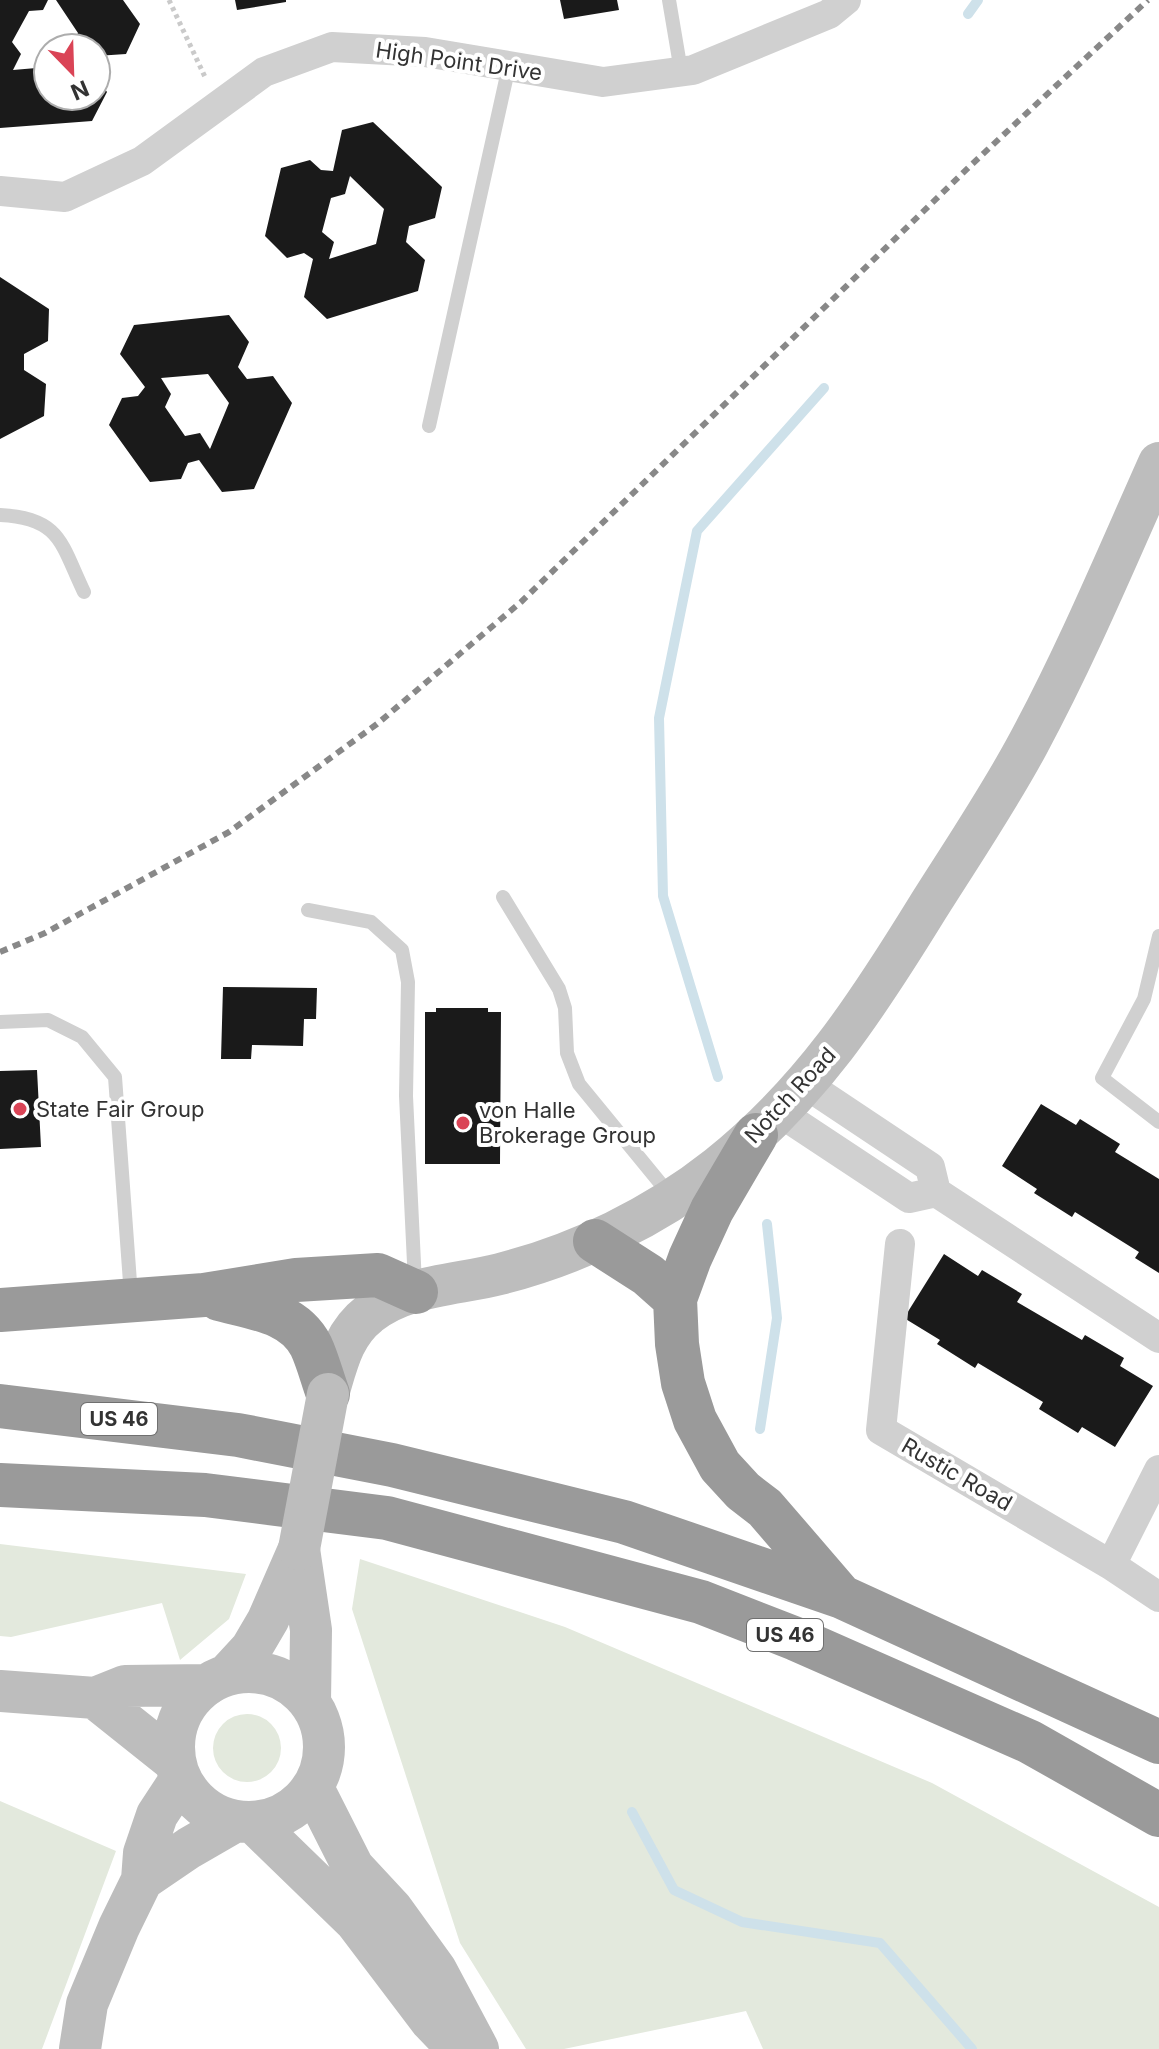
<svg xmlns="http://www.w3.org/2000/svg" width="1159" height="2049" viewBox="0 0 1159 2049" font-family="Inter,sans-serif">
<rect width="100%" height="100%" fill="#fff"/>
<path fill="#e3e9dd" d="M0,1544L246,1574L229,1619L180,1660L162,1603L11,1637L0,1636Z
M360,1559L565,1627L932,1783L1159,1907V2049H763L746,2011L564,2049H526L460,1943L352,1609Z
M213 1748a34 34 0 1 1 68 0a34 34 0 1 1-68 0Z
M0,1801L116,1851L42,2049H0Z"/>
<g fill="none" stroke-linecap="round" stroke-linejoin="round">
<path stroke="#cee1ea" stroke-width="10" d="M968,14L978,0
M718,1077L663,896L659,718L697,531L824,388
M760,1429L777,1318L767,1224
M632,1812L674,1890L742,1922L880,1943L972,2049"/>
</g>
<path fill="#1a1a1a" fill-rule="evenodd" d="M0,0H48L43,10L29,11L12,42L21,54L13,70L48,67V96H96V76L107,92L92,121L0,128Z
M56,0H123L140,24L126,54L96,56V48H71L78,33Z
M235,0H286V2L237,10Z
M560,0H617L619,10L564,19Z
M373,122L442,187L435,218L409,226L406,242L425,260L418,291L327,319L304,297L313,259L304,253L287,258L265,236L281,168L310,160L321,170L333,171L342,130ZM350,176L384,209L376,244L329,259L334,242L322,232L331,198L345,194Z
M0,277L49,309L48,341L24,354V370L46,384L44,416L0,439Z
M229,315L249,342L238,367L247,379L273,376L292,403L254,489L222,492L199,460L188,463L181,479L150,482L109,425L122,398L138,396L145,387L120,354L134,325ZM208,374L229,403L210,449L200,433L185,436L165,407L171,394L161,378Z
M223,987L317,988L316,1019H304L303,1046L252,1045L251,1059H221Z
M436,1008H488V1012H501L500,1164H425V1012H436Z
M37,1070L41,1147L0,1149V1071Z
M1041,1104L1076,1125L1080,1119L1120,1144L1115,1152L1159,1179V1273L1135,1258L1139,1252L1075,1212L1072,1217L1034,1193L1037,1189L1002,1166Z
M944,1254L978,1276L982,1270L1022,1294L1017,1302L1082,1340L1085,1335L1124,1358L1120,1366L1153,1386L1115,1447L1082,1427L1078,1433L1039,1409L1043,1402L978,1363L975,1368L937,1344L940,1340L904,1318Z"/>
<g fill="none" stroke-linecap="round" stroke-linejoin="round">
<path stroke="#cacaca" stroke-width="5" stroke-dasharray="4 4" stroke-linecap="butt" d="M169,0L206,79"/>
<path stroke="#d0d0d0" stroke-width="14" d="M669,0L681,71
M429,426L509,66
M0,515C61,518 61,544 84,592
M503,897L559,989L565,1008L567,1053L579,1084L670,1195
M308,910L371,922L402,950L408,982L406,1096L415,1284
M1159,936L1144,999L1102,1078L1159,1122
M0,1022L48,1020L82,1037L115,1077L131,1296"/>
<path stroke="#d0d0d0" stroke-width="30" d="M0,191L65,197L142,161L264,72L332,47L425,52L603,82L693,70L829,14L846,0
M804,1083L930,1167L936,1192L1159,1338
M779,1112L909,1198L936,1192
M900,1244L881,1430L1111,1565L1159,1597
M1111,1565L1159,1470"/>
<path stroke="#bdbdbd" stroke-width="42" d="M328,1394C337,1364 343,1334 369,1314C405,1285 457,1285 500,1274C578,1254 655,1217 718,1167C811,1093 867,1006 928,907C962,853 998,800 1028,744C1077,653 1117,557 1159,463
M299,1549L311,1630L310,1702
M174 1747a75 75 0 1 1 150 0a75 75 0 1 1-150 0Z
M227,1675L251,1649L268,1620L299,1549
M0,1691L95,1698L125,1686L207,1685
M95,1698L174,1761
M313,1788L353,1867L392,1909L436,1970L478,2049
M254,1823L356,1922L431,2021L458,2049
M142,1880L189,1848L234,1822
M80,2049L87,2004L119,1927L142,1880L144,1853L157,1815L180,1780"/>
<path stroke="#9a9a9a" stroke-width="44" d="M756,1135L712,1210L690,1258L675,1299L677,1344L683,1383L695,1420L720,1466L743,1491L765,1508L840,1595
M595,1241L648,1275L675,1299
M219,1299C253,1308 294,1312 311,1346C318,1361 322,1378 328,1394
M0,1310L204,1295L296,1280L378,1275L416,1292
M0,1406L238,1435L392,1465L624,1522L842,1597L1159,1742
M0,1485L205,1495L387,1518L701,1602L796,1639L1030,1742L1159,1815"/>
<path stroke="#888" stroke-width="6" stroke-dasharray="8 6" stroke-linecap="butt" d="M0,952L45,933L229,832L377,724L521,602L969,167L1148,0"/>
<path stroke="#bdbdbd" stroke-width="42" d="M299,1549L328,1394"/>
</g>
<g fill="#da4456" stroke="#fff" stroke-width="3">
<circle cx="20" cy="1109" r="8"/>
<circle cx="463" cy="1123" r="8"/>
</g>
<g text-anchor="middle" stroke-width="8" stroke-linejoin="round" paint-order="stroke">
<g fill="#fff" stroke="#707070" stroke-width="2">
<rect x="81" y="1403" width="76" height="32" rx="6"/>
<rect x="747" y="1619" width="76" height="32" rx="6"/>
</g>
<g font-size="20" font-weight="bold" fill="#333">
<text x="119" y="1426">US 46</text>
<text x="785" y="1642">US 46</text>
</g>
<g font-size="22" fill="#333" stroke="#fff">
<text transform="translate(459 61) rotate(8)" y="8">High Point Drive</text>
<text transform="translate(790 1095) rotate(-47)" y="8">Notch Road</text>
<text transform="translate(957 1474) rotate(30)" y="8">Rustic Road</text>
</g>
<g font-size="22" fill="#333" stroke="#fff" text-anchor="start">
<text x="36" y="1117">State Fair Group</text>
<text x="479" y="1118">von Halle<tspan x="479" dy="25">Brokerage Group</tspan></text>
</g>
</g>
<g transform="translate(72 72) rotate(157)"><circle r="38" fill="#ffffff" stroke="#adadad" stroke-width="2"/>
<path d="M0-6L14 30L0 20L-14 30Z" fill="#da4456"/>
<text y="-12" font-size="22" font-weight="bold" text-anchor="middle" fill="#333333">N</text>
</g>
</svg>
